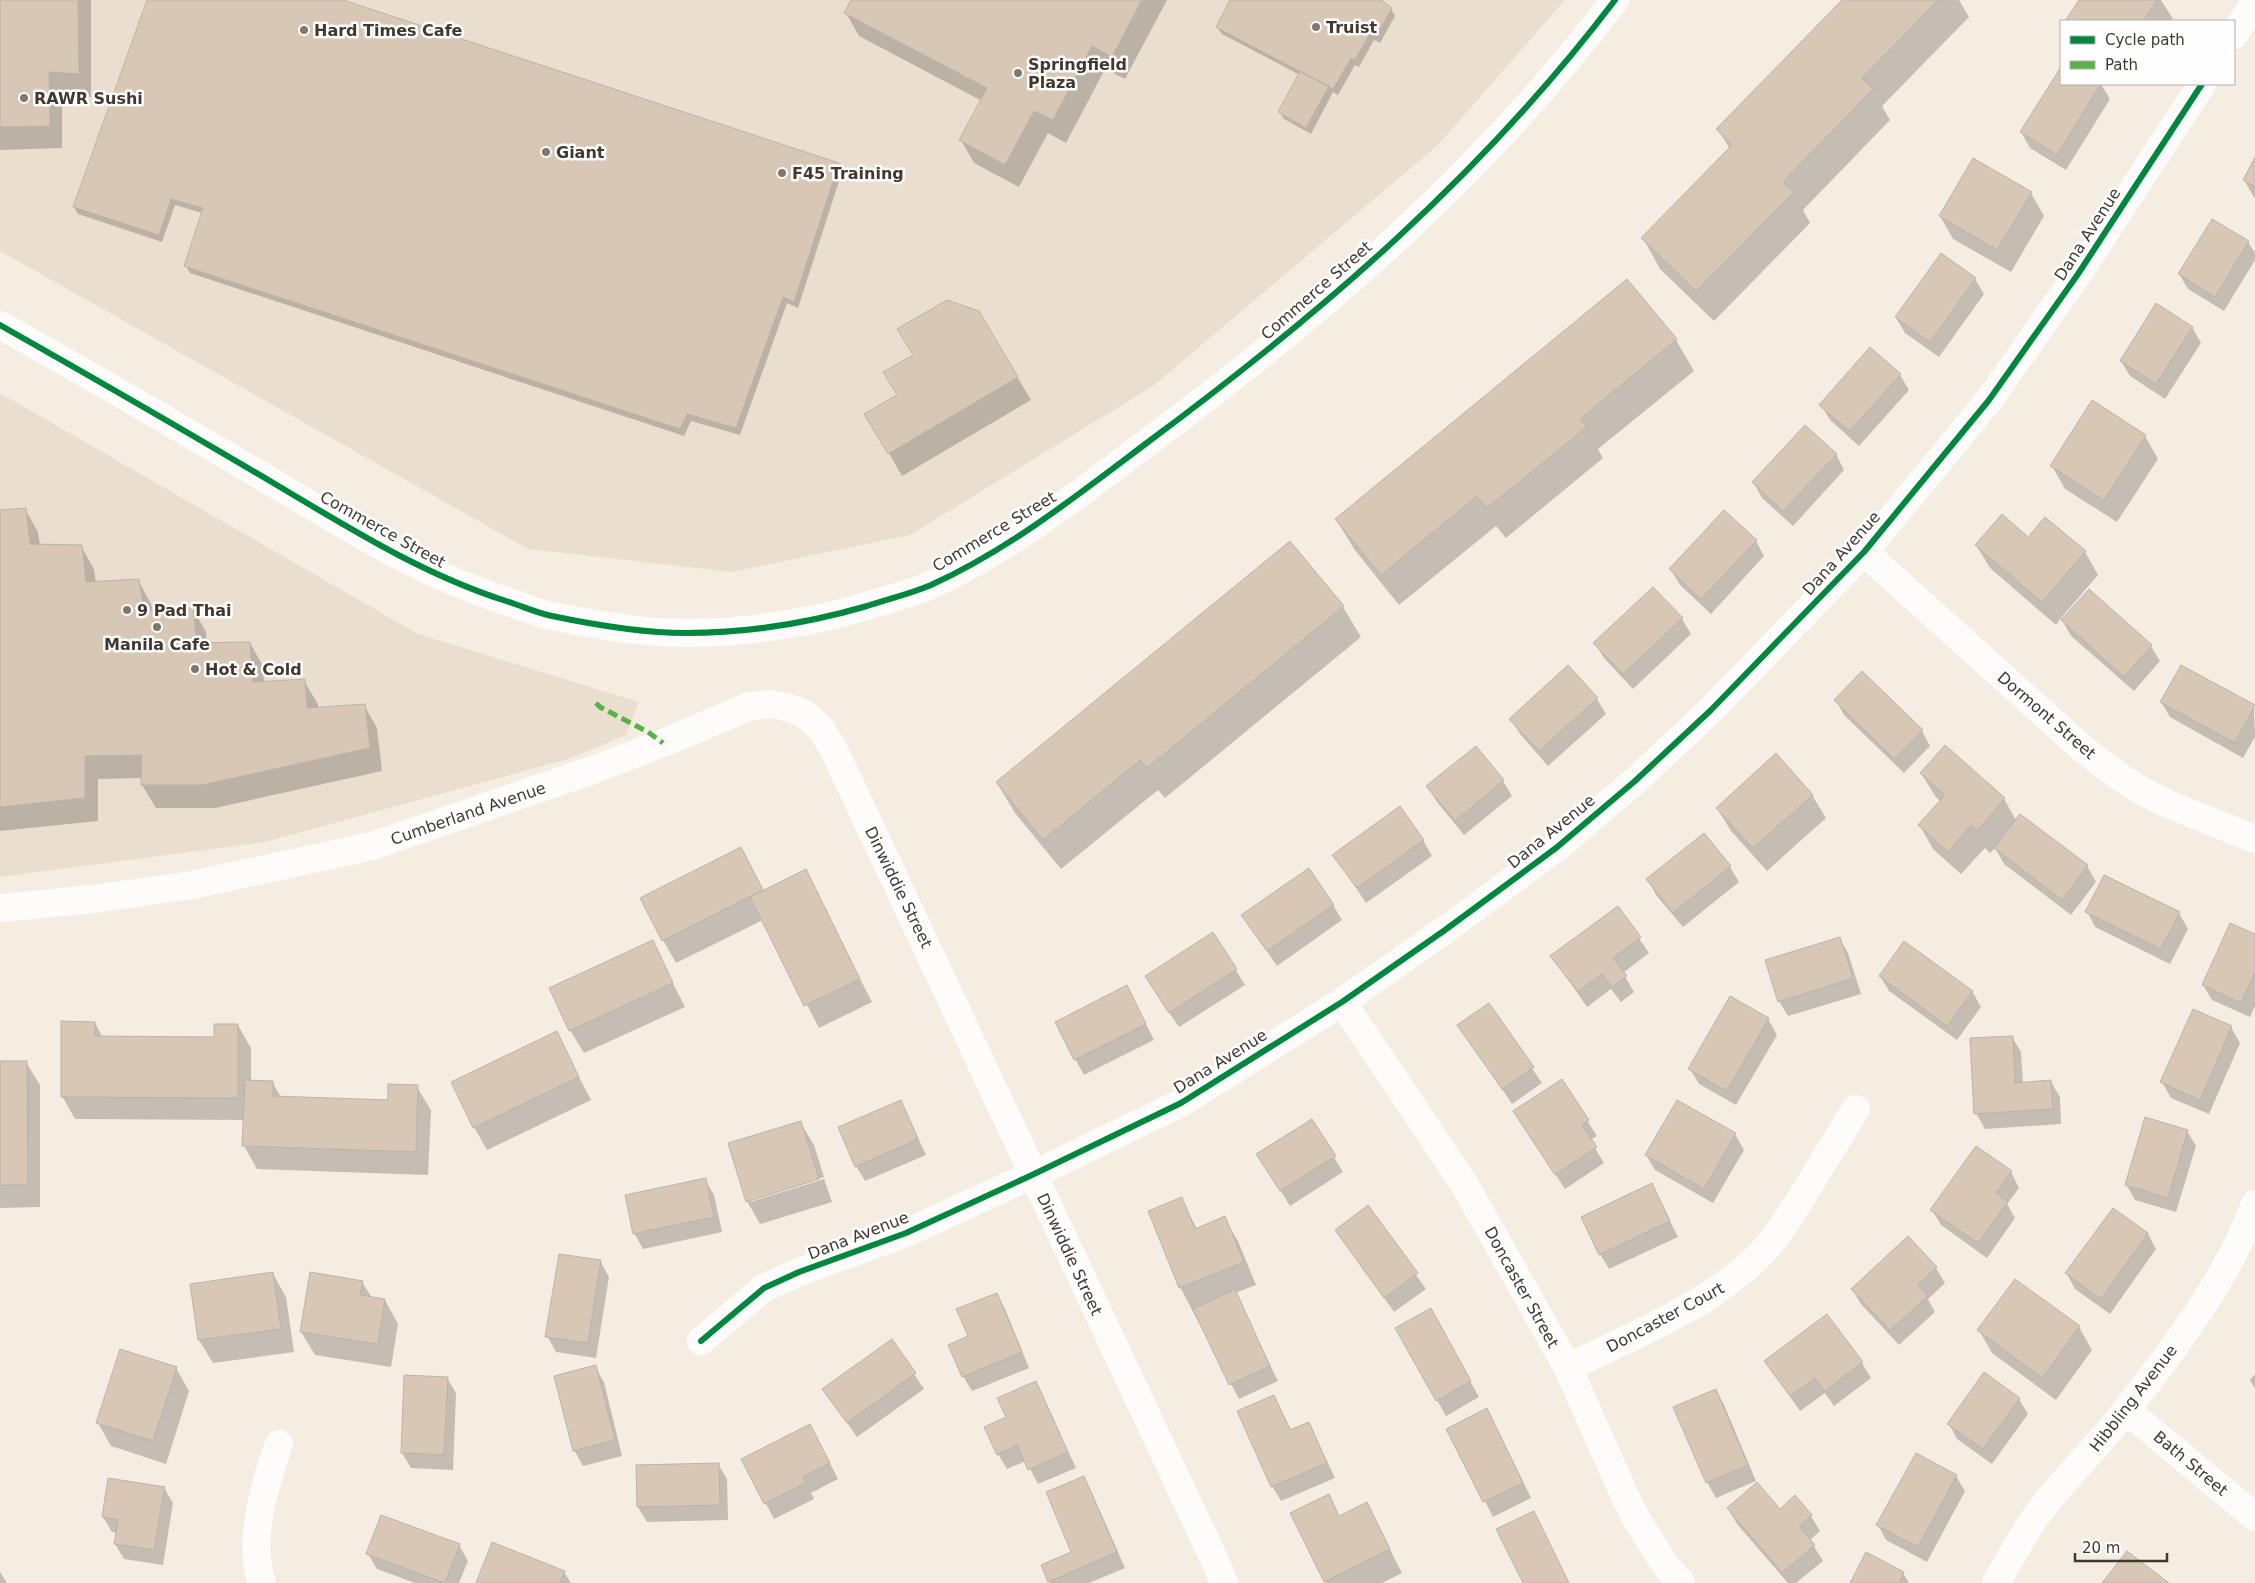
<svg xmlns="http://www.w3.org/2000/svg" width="2255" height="1583" viewBox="0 0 2255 1583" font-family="'DejaVu Sans',sans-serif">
<rect width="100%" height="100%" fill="#f6ede2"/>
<path fill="#eadecf" d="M0,0H1565L1438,145L1153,386L910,535L732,572L528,549L0,251Z
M0,393L418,634L639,702L626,735L568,759L265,842L0,877Z"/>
<path fill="#0003" d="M0,0H91V97L62,95V148L0,150Z
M148,0H339L838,164L842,172L798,308L787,303L740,435L691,421L684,436L190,273L186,266L202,213L175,205L162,242L78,214L74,207Z
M853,0H1167L1125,79L1105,69L1066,143L1048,133L1019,187L974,163L961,140L982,101L859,36L846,13Z
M1232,0H1383L1382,2L1391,9L1395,16L1380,43L1374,40L1359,67L1355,65L1338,95L1333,92L1311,134L1284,119L1280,112L1300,75L1222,34L1217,27Z
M1844,0H1959L1969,17L1882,106L1890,120L1803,210L1810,223L1714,321L1660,269L1643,238L1730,149L1718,129Z
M2081,0H2161L2173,19L2171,21H2067Z
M2061,69V84H2101L2110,99L2066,170L2030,148L2021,132Z
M2255,159V199L2244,180Z
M2031,193L2044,216L2011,272L1953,239L1940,216Z
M2248,242L2255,253V260L2224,311L2188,289L2179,274Z
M1975,279L1984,294L1939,357L1905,333L1896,318Z
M1627,281L1676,340L1694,371L1598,449L1603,458L1506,538L1496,526L1399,605L1354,549L1336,519Z
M979,312L1031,400L902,476L866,414L898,396L914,356Z
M2192,327L2201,343L2165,399L2130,376L2121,361Z
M1900,375L1909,390L1859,446L1830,420L1821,405Z
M2145,436L2158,459L2117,522L2065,489L2052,466Z
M1836,454L1844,470L1793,526L1762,498L1753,482Z
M25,509L38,532L40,545L81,546L94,569L96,583L138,580L151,604L153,612L193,609L206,632L207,644L250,643L263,666L264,682L304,681L318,704V708L364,705L377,728L382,771L215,808H156L142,785V778L98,779V821L0,831V511Z
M1756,541L1764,556L1711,614L1680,585L1671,570Z
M1290,543L1343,607L1361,637L1165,798L1158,790L1061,869L1015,813L997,783Z
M1976,545L2085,552L2098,575L2061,618L2151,646L2160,661L2134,691L2071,636L2061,618L2056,625L1990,568Z
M1653,589L1682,619L1691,634L1633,689L1604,658L1595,643Z
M2181,666L2254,706L2255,737L2243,758L2170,717L2161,702Z
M1597,699L1606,714L1548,766L1520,734L1511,719Z
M1836,700L1922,731L1930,746L1904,773L1844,715Z
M1476,747L1503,781L1512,796L1464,835L1437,802L1428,787Z
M1921,773L2004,799L2016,820L2020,816L2087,866L2096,882L2071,915L2004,864L1995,848L1990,853L1985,848L1961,874L1933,849L1920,826L1941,802L1935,796Z
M1812,795L1826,818L1767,871L1731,831L1717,808Z
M1423,840L1432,856L1366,903L1334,855Z
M741,849L764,891L805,871L872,1002L819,1028L763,920L676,963L663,940Z
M1730,867L1739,882L1683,927L1656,895L1648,879Z
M1333,905L1342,920L1277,966L1243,916Z
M1618,907L1649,953L1623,973L1634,992L1621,1002L1611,989L1587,1007L1552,956Z
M2087,911L2179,913L2188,929L2170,964L2095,927Z
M1213,934L1245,985L1179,1027L1155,992Z
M2255,936V1006L2250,1017L2212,1000L2203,985Z
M1839,938L1848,953L1861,994L1788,1016L1779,1001Z
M652,942L685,1007L584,1053L570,1030Z
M1880,976L1972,991L1981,1007L1957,1040L1889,991Z
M1135,1002L1154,1040L1084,1075L1075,1059Z
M1489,1005L1542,1083L1512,1104L1459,1025Z
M2194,1010L2231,1027L2240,1043L2209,1114L2171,1098L2162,1082Z
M1768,1019L1777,1035L1736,1105L1699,1084L1690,1069Z
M95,1023L103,1038H215L238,1025L251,1048V1081L272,1082L281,1097L389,1101L417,1087L431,1110L428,1175L257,1169L244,1146V1120L75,1119L62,1096Z
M556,1033L591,1100L487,1150L474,1127Z
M2012,1037L2021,1052L2023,1083L2051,1082L2060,1097L2061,1124L1985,1129L1976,1113Z
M0,1062H26L40,1085V1207L0,1208Z
M1561,1080L1597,1136L1590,1140L1604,1163L1565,1189L1514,1112Z
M901,1101L926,1155L865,1181L856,1166Z
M1312,1121L1343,1172L1290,1206L1267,1169Z
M800,1122L814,1145L824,1177L750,1199V1202L824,1179L832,1202L760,1224L747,1201Z
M2187,1131L2196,1146L2176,1212L2135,1200L2126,1184Z
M1735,1134L1744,1150L1713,1203L1655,1170L1646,1155Z
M2011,1172L2019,1188L2007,1204L2015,1218L1987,1258L1941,1225L1932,1210Z
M705,1180L714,1195L722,1232L643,1249L634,1233Z
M1652,1185L1678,1237L1609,1269L1600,1254Z
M1181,1199L1197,1229L1224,1218L1238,1241L1256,1285L1235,1293L1278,1381L1239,1399L1180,1287Z
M1368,1207L1426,1289L1394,1312L1337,1230Z
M2148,1234L2156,1249L2110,1314L2075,1289L2067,1274Z
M1908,1238L1936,1268L1945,1283L1928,1299L1935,1312L1899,1345L1861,1304L1852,1289Z
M600,1261L609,1277L596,1358L556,1352L547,1336Z
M273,1274L286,1297L294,1352L213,1363L199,1340L192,1285Z
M362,1282L372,1298L385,1300L398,1324L391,1367L315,1355L301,1332Z
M996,1294L1005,1309L1029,1368L972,1391L963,1376Z
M1430,1310L1479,1397L1446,1416L1396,1328Z
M1827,1316L1862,1363L1871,1378L1834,1406L1825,1393L1800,1411L1765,1361Z
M2079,1327L2092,1350L2056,1400L1992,1353L1979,1330Z
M892,1341L924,1389L857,1437L824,1389Z
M595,1367L604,1382L622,1456L583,1466L574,1450Z
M176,1368L189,1391L166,1464L111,1446L98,1423Z
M2255,1374V1389L2250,1380Z
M447,1378L456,1393L453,1470L411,1468L402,1453Z
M1036,1383L1076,1468L1038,1484L1026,1461L1007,1469L998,1454L1007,1418Z
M1715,1390L1724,1405L1756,1481L1716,1498L1707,1482Z
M1274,1396L1291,1430L1309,1423L1335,1478L1281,1501L1272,1486Z
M2019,1399L2028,1414L1992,1464L1957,1439L1949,1424Z
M1495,1425L1531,1498L1493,1517L1448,1429Z
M818,1440L838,1479L811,1493L814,1499L774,1519L742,1459Z
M718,1464L727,1479L728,1520L647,1522L638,1507Z
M1956,1476L1965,1491L1927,1562L1886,1540L1878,1525Z
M1083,1477L1092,1493L1125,1568L1089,1583H1050L1042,1565L1073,1552Z
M164,1488L173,1503L163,1565L124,1559L115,1544L117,1533L112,1532L103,1517Z
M1328,1496L1340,1517L1367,1504L1402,1573L1382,1583H1326L1292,1513Z
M1795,1497L1811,1516L1820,1531L1810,1540L1823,1561L1796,1583H1788L1737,1524L1728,1508L1780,1510Z
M459,1545L468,1561L459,1583H415L377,1569L368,1554Z
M0,1572L7,1583H0Z
M564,1572L571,1583H477Z
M1903,1573L1909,1583H1851Z"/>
<path fill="#d8c7b5" stroke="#bbb3ac" d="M0,0H78L79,74L49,72L50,126L0,127Z
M147,0H343L839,163L794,302L783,297L736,428L687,414L680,429L184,266L203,208L171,199L159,235L73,207Z
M851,0H1142L1112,57L1092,46L1053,120L1034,111L1005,165L959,140L987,88L844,13Z
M1230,0H1381L1392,8L1376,36L1370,33L1355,60L1351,58L1333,89L1216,27Z
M1842,0H1938L1862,78L1873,89L1783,182L1794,192L1696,291L1641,238L1732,145L1716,129Z
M2079,0H2157L2144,21H2065Z
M2061,67V84H2101L2057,155L2020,132Z
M1300,71L1329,86L1306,128L1278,112Z
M2255,157V187L2243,180Z
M1973,158L2032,192L1997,250L1939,216Z
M2212,219L2249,241L2215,297L2178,274Z
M1941,253L1976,278L1930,342L1895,317Z
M1627,279L1677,339L1580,419L1587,427L1487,508L1477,496L1381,575L1335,519Z
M947,300L979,311L1018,377L888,454L864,414L897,395L883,372L913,355L897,329Z
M2156,303L2193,327L2156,384L2120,361Z
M1870,347L1901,374L1850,431L1819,405Z
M2092,400L2146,435L2104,500L2050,466Z
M1805,425L1837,454L1783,511L1752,482Z
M26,508L30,544L82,545L86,582L139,579L144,611L193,608L197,643L250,642L253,682L305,679L307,708L365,704L370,748L202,785H141L142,755L85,756V798L0,807V510Z
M1724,510L1757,540L1701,599L1669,569Z
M2002,514L2028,537L2045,517L2086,551L2042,602L1975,545Z
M1290,541L1344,606L1147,768L1140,760L1043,840L996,782Z
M1653,587L1683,618L1623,674L1593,643Z
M2089,589L2152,645L2124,677L2061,620Z
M1568,665L1598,698L1539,751L1509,719Z
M2181,665L2255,705L2235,743L2160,702Z
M1862,671L1923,730L1894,759L1834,700Z
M1945,745L2005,798L1977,831L1971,825L1948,852L1918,825L1945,795L1920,773Z
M1476,746L1504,780L1455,821L1426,786Z
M1776,753L1813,795L1753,848L1716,808Z
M1400,806L1424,840L1357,888L1332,855Z
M2020,814L2088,865L2062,900L1994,848Z
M1704,833L1731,866L1673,913L1646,879Z
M741,847L763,890L662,941L640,898Z
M1309,868L1334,905L1267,951L1241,915Z
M806,869L860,979L804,1006L750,897Z
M2104,875L2180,912L2161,949L2085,912Z
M1618,906L1641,937L1613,958L1627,976L1612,987L1602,974L1578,992L1550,956Z
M2230,923L2255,934V972L2241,1003L2202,985Z
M1213,932L1237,969L1169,1013L1145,976Z
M1840,937L1853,978L1778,1002L1765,960Z
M653,940L673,983L569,1031L549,988Z
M1904,941L1973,991L1947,1026L1879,976Z
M1127,985L1146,1024L1074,1060L1055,1022Z
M1730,996L1769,1018L1727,1091L1688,1069Z
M1489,1003L1534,1067L1502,1089L1457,1025Z
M2193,1009L2232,1026L2200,1100L2160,1082Z
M61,1021L95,1022V1036L214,1037V1024H238V1098L61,1097Z
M557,1031L579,1077L473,1128L451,1082Z
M2013,1036L2015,1083L2051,1080L2053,1109L1974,1114L1970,1038Z
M0,1061H27L28,1185H0Z
M1562,1079L1589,1120L1582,1125L1597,1147L1555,1175L1513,1111Z
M245,1080L273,1081V1096L388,1100V1084L418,1085L416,1152L242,1146Z
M901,1100L918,1139L855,1167L838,1127Z
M1677,1100L1736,1133L1704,1189L1645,1155Z
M2145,1117L2188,1130L2168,1198L2125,1185Z
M1312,1119L1336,1156L1280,1191L1256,1154Z
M801,1121L819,1179L746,1202L728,1143Z
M1976,1146L2012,1171L1996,1193L2008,1202L1978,1243L1930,1210Z
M706,1178L714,1217L633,1234L625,1195Z
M1652,1183L1670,1221L1599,1255L1581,1217Z
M1182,1197L1195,1229L1225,1216L1244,1262L1179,1288L1148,1211Z
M1368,1205L1418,1273L1384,1298L1335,1230Z
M2113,1208L2148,1233L2101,1299L2065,1273Z
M1908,1236L1937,1267L1918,1285L1928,1296L1890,1330L1851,1289Z
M559,1254L601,1260L588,1343L545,1337Z
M273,1272L281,1329L198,1340L190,1284Z
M310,1272L363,1281L360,1295L385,1299L378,1344L300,1332Z
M2015,1279L2080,1326L2042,1378L1977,1330Z
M1235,1289L1270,1366L1229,1385L1193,1309Z
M997,1293L1022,1352L962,1377L948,1345L968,1336L956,1309Z
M1431,1308L1471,1381L1436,1401L1395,1328Z
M1827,1314L1863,1362L1825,1391L1815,1378L1790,1396L1764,1361Z
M892,1339L916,1373L847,1423L822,1389Z
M120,1349L177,1367L153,1441L96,1423Z
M596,1365L615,1440L573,1451L554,1376Z
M1984,1372L2020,1398L1983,1449L1947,1424Z
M404,1375L448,1377L444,1455L401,1453Z
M1036,1381L1068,1452L1028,1470L1017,1445L997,1455L984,1427L1006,1417L997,1398Z
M1716,1389L1748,1465L1706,1483L1673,1407Z
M1274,1395L1290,1430L1309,1422L1327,1463L1271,1487L1237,1411Z
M1487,1408L1523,1483L1483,1502L1446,1429Z
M810,1424L830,1463L803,1477L806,1483L764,1504L741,1459Z
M1916,1453L1957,1475L1918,1547L1876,1525Z
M719,1463L720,1505L637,1507L636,1465Z
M1084,1476L1117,1552L1048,1582L1041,1565L1071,1552L1046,1492Z
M108,1478L165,1487L154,1550L114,1544L118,1520L102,1517Z
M1757,1482L1780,1509L1795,1495L1812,1515L1799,1526L1815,1545L1782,1573L1727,1508Z
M1329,1494L1339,1516L1367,1502L1390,1549L1324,1582L1290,1513Z
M1534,1511L1569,1583H1523L1496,1529Z
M381,1515L460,1544L445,1583L366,1554Z
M492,1542L565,1571L560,1583H476Z
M2127,1551L2169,1583H2102Z
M1866,1552L1904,1572L1899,1583H1850Z"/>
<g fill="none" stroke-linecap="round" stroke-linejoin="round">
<path stroke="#fefcfb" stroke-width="28" d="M2234,35L2255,2
M0,325C92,377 184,430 275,484C351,529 422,574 506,601C522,606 537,613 552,616C595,625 642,633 686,633C747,633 809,623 867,606C888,599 910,594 931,585C1010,549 1079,494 1148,442C1322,313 1483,174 1615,0
M1864,552L2083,749L2121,778L2144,792L2168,804L2255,839
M0,908L93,899L192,885L372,846L590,771L663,743L750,706L772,704L793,709L806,715L822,730L834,750L1214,1559L1224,1583
M1342,1002L1463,1182L1568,1368L1624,1494L1637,1520L1666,1566L1681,1583
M701,1341L764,1288L799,1272L906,1233L1032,1175L1181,1103L1342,1002L1445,930L1556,848L1635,781L1711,710L1864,552L1989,400L2078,274L2202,84
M1568,1368C1635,1334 1718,1303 1768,1246C1783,1229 1794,1209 1806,1190C1823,1163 1839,1136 1856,1109
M2126,1410L2255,1517
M262,1583C247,1541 265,1484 279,1444
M1996,1583C2011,1558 2024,1531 2042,1508C2069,1474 2100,1444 2126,1410C2174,1349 2229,1277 2255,1204"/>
<path stroke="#57b346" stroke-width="5" stroke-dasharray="10 5" stroke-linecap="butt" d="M596,703L600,707L648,732L663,743"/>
<defs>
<path id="cycleway" d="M0,325C92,377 184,430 275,484C351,529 422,574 506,601C522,606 537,613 552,616C595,625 642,633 686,633C747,633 809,623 867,606C888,599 910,594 931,585C1010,549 1079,494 1148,442C1322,313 1483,174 1615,0
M701,1341L764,1288L799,1272L906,1233L1032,1175L1181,1103L1342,1002L1445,930L1556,848L1635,781L1711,710L1864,552L1989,400L2078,274L2202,84"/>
</defs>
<use href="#cycleway" stroke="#fefefe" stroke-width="9"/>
<use href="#cycleway" stroke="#00873e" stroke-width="6"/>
</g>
<g fill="#807870" stroke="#fefefe" stroke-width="2">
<circle cx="1316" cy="27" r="5"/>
<circle cx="304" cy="30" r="5"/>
<circle cx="1018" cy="73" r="5"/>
<circle cx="24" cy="98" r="5"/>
<circle cx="546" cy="152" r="5"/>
<circle cx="782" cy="173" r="5"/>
<circle cx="127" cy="610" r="5"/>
<circle cx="157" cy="627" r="5"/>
<circle cx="195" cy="669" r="5"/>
</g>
<g text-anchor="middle" stroke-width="5" stroke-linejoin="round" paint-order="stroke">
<g font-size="16" font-weight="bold" fill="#403932" stroke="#fefefe" text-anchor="start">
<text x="1326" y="33">Truist</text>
<text x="314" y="36">Hard Times Cafe</text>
<text x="1028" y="70">Springfield<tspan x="1028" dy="18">Plaza</tspan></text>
<text x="34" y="104">RAWR Sushi</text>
<text x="556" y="158">Giant</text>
<text x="792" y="179">F45 Training</text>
<text x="137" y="616">9 Pad Thai</text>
<text x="157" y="650" text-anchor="middle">Manila Cafe</text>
<text x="205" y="675">Hot &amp; Cold</text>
</g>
<g font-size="16" fill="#403932" stroke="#fefefe">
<text transform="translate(2087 234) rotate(-57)" y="6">Dana Avenue</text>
<text transform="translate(1316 290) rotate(-41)" y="6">Commerce Street</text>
<text transform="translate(383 529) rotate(29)" y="6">Commerce Street</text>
<text transform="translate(994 531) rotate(-31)" y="6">Commerce Street</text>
<text transform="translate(1841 553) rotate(-48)" y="6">Dana Avenue</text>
<text transform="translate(2047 715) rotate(41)" y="6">Dormont Street</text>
<text transform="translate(468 813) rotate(-19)" y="6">Cumberland Avenue</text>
<text transform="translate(1551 831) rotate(-39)" y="6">Dana Avenue</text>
<text transform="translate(899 887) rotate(64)" y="6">Dinwiddie Street</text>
<text transform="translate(1220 1061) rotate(-32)" y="6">Dana Avenue</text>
<text transform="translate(858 1235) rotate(-21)" y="6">Dana Avenue</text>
<text transform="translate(1070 1254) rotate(65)" y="6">Dinwiddie Street</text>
<text transform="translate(1522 1287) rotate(61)" y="6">Doncaster Street</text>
<text transform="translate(1665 1317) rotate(-28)" y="6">Doncaster Court</text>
<text transform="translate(2133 1398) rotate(-52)" y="6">Hibbling Avenue</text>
<text transform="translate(2191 1463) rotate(40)" y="6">Bath Street</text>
</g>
</g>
<rect x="2060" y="20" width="175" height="65" fill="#fefefe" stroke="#b2afac"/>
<rect x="2070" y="36" width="25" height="8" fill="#00873e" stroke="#b2afac"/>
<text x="2105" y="45" font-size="15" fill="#403932">Cycle path</text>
<rect x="2070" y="61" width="25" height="8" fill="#57b346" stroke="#b2afac"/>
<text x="2105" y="70" font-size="15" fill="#403932">Path</text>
<path d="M2075 1553v8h92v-8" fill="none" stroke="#403932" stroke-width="2.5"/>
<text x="2082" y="1553" font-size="15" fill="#403932" stroke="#fefefe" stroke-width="4" paint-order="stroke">20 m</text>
</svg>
